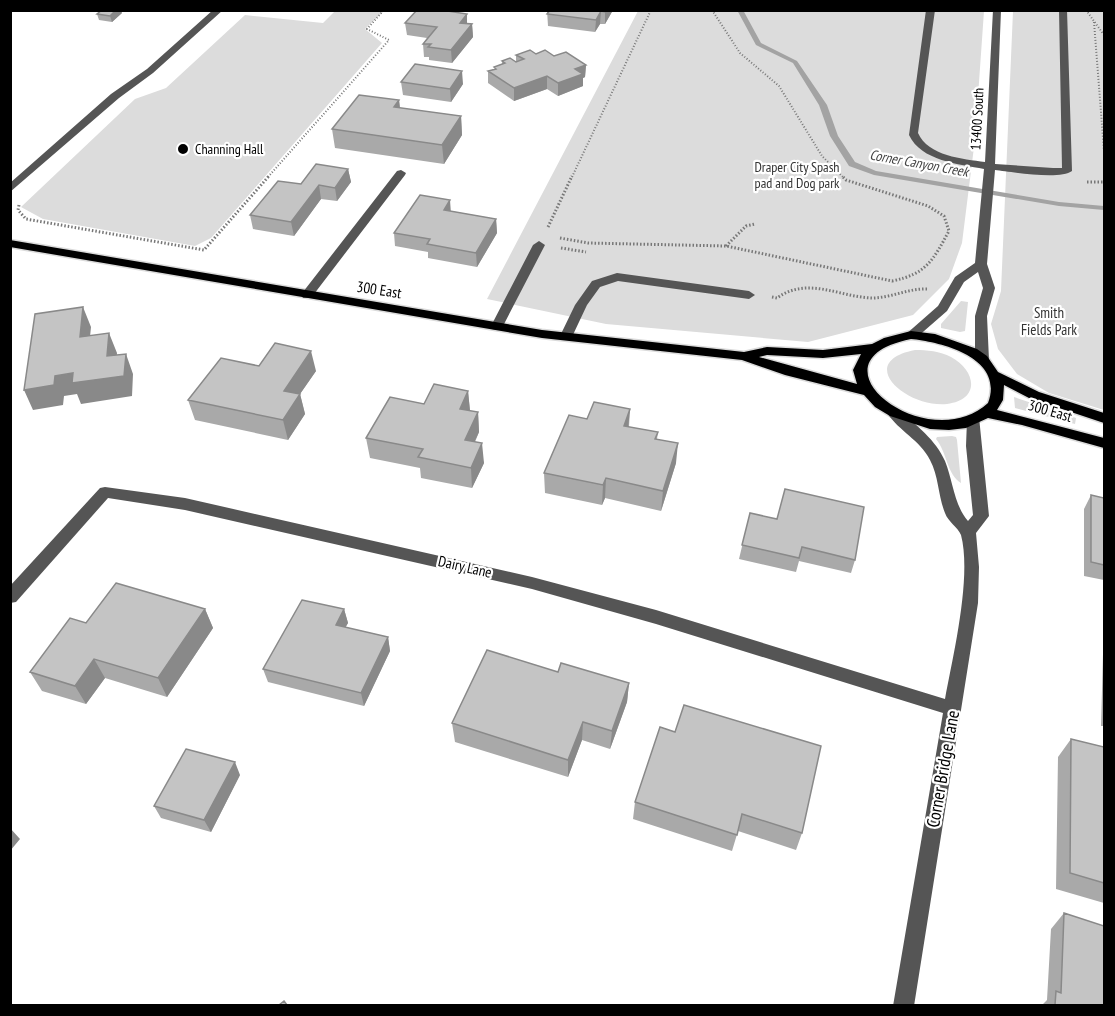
<svg xmlns="http://www.w3.org/2000/svg" width="1115" height="1016" viewBox="0 0 1115 1016" font-family="'PT Sans Narrow',sans-serif">
<rect width="100%" height="100%" fill="#fff"/>
<path fill="#dcdcdc" d="M335,11H384L365,29L382,43L211,238L195,246L43,219L21,207L135,99L166,88L245,15L323,23Z
M638,11H984L975,139L962,243L949,279L913,315L808,342L606,324L487,299Z
M1013,11H1104V410L1049,393L1017,374L998,349L991,324L1001,291Z
M961,301L968,302L965,331L960,332L941,328V324Z
M915,350C927,350 940,351 951,357C976,370 981,400 947,404C906,408 854,362 915,350Z
M1014,397L1076,418L1075,424L1015,408Z
M952,436L956,437L957,440L961,483C947,475 947,452 936,439L937,437Z"/>
<g fill="none" stroke-linecap="round" stroke-linejoin="round">
<path fill="#a3a3a3" fill-rule="evenodd" d="M737,10H743L761,43L797,61L827,105L838,136L855,162L876,171L1059,202L1104,206V210L1059,206L874,175L849,166L830,136L819,105L793,63L756,45Z"/>
<defs>
<path id="major" d="M10,240L542,330L744,352L767,347L823,350L872,344L884,338L911,331L935,334L977,349L987,356L998,372L1039,392L1104,413V423L1029,398L1004,385L1003,400L997,410L1104,438V448L1022,425L988,418L966,428L949,430L930,429L890,416L875,407L864,395L785,375L742,360L542,338L10,247ZM911,339C942,342 1005,358 988,403C927,459 801,361 911,339ZM861,354L853,370L857,384L759,357L767,355L823,358Z"/>
</defs>
<use href="#major" stroke="#dbdbdb" stroke-width="3"/>
<path stroke="#777" stroke-width="2" stroke-dasharray="1 2" stroke-linecap="butt" d="M712,10L740,53L779,86L822,156L843,177
M1086,10L1104,35
M1094,22L1104,151
M268,177L389,40L367,29L384,10
M572,177L651,10"/>
<path stroke="#777" stroke-width="3" stroke-dasharray="1.5 2" stroke-linecap="butt" d="M1087,182H1104
M19,205L18,210L26,219L204,250L269,176
M548,227L572,176
M560,238L588,243L726,246L892,281C927,274 933,260 949,231L944,216L928,206L846,180L842,176
M726,246L746,226L755,224
M561,248L586,252
M772,297L777,298C808,276 839,297 872,298C891,298 909,288 928,289"/>
<path fill="#555" fill-rule="evenodd" d="M213,10H223L153,73L119,98L10,192V183L111,94L147,69Z
M926,10H935L918,133C928,156 963,159 985,162L993,10H1001L995,164L1053,168H1062L1059,10H1067L1072,171C1060,180 1012,172 995,170L987,264L995,288L987,316L989,360L982,364L975,360V316L983,288L978,272L964,282L947,311L916,338H906L905,335L938,306L955,277L975,263L984,169C959,164 921,161 909,135Z
M401,170L406,173L405,175L311,298H303L301,295L303,292L397,171Z
M539,241L545,245L503,326L497,330L492,329L491,326L533,245Z
M617,273L749,291L755,295L749,299L618,281L600,287L587,305L571,339H561L560,336L575,305L592,281Z
M894,408L899,410C916,425 936,440 945,461C953,481 954,505 968,521L973,515L966,446L967,420L974,415L979,417L989,516L976,533L979,567L978,603L914,1006H893L943,713L656,624L532,589L185,510L108,498L16,602L10,603V586L100,488L105,487L185,498L532,577L656,610L945,699C953,656 972,577 961,535C958,527 948,522 945,513C938,496 939,477 930,460C920,440 899,431 887,413Z"/>
<use href="#major" fill="#000" fill-rule="evenodd"/>
</g>
<path fill="#a9a9a9" d="M547,10H613L605,24H600L595,32L548,26Z
M122,13L112,22L99,20L97,14Z
M467,14V24H472L473,37L452,63L429,60V57H424L423,44L427,38L407,35L405,23Z
M536,54L554,56L586,65L585,77L583,78V86L558,96L547,89L514,101L488,83V71L495,69L494,67L502,65V61L516,62V55Z
M401,82L463,84L451,102L403,95Z
M399,100L400,108L461,116L462,135L444,164L335,148L332,129Z
M348,169L351,182L337,201L321,199L294,236L253,229L250,215L301,184Z
M451,211L496,219L497,233L477,267L428,258V252L395,246L394,233Z
M259,366L316,371L300,394L305,414L288,440L195,420L188,400Z
M468,391L470,411L478,412L479,432L475,442L484,463L472,488L421,478L420,468L370,458L366,438L424,404Z
M630,409L629,427L658,432L657,439L676,463L661,511L605,498L602,505L545,493L544,473L587,419Z
M1091,495L1104,498V580L1084,576V509Z
M750,513L855,560L851,573L799,561L796,572L739,559Z
M205,609L213,628L167,697L105,678L86,704L42,691L30,672L86,623Z
M344,609L348,623L345,627L388,637L390,651L364,706L268,682L263,669Z
M1104,618V726H1101Z
M558,672L629,683L627,702L610,749L582,740L568,777L455,742L452,723Z
M660,727L802,833L796,850L738,831L732,851L633,819L635,802Z
M1071,739L1104,747V903L1056,889L1058,757Z
M240,775L211,832L161,818L154,806Z
M1064,913L1104,1005H1042L1047,1000L1051,929Z"/>
<path fill="#898989" d="M116,10H121L122,13L112,22L110,16Z
M606,10H613L605,24V12Z
M601,11L600,24L595,32L596,20Z
M467,14V26L460,23Z
M472,24L473,37L452,63L451,50Z
M586,65L585,77L583,78V86L558,96V83L575,69Z
M462,71L463,84L451,102L450,89Z
M547,76V89L514,101V88Z
M399,100L401,119L394,107Z
M461,116L462,135L444,164L442,145Z
M348,169L351,182L337,201L335,188Z
M319,185L321,199L294,236L291,222Z
M450,200L451,214L444,210Z
M496,219L497,233L477,267L476,253Z
M83,307L91,327L88,357L80,337Z
M109,333L117,353L115,376L107,356Z
M311,351L316,371L300,394L305,414L288,440L283,420L284,391Z
M126,354L133,374L132,396L81,404L77,394L64,396L63,405L33,410L24,390L55,376L73,373Z
M468,391L470,411L460,409Z
M630,409L628,429L624,426Z
M478,412L479,432L466,460L465,440Z
M482,443L484,463L472,488L471,468Z
M678,443L676,463L661,511L663,491Z
M606,478L605,498L602,505L603,485Z
M205,609L213,628L167,697L158,678Z
M344,609L348,623L339,639L336,625Z
M388,637L390,651L364,706L361,693Z
M94,659L105,678L86,704L75,686Z
M629,683L627,702L610,749L612,731Z
M583,722L582,740L568,777V760Z
M235,762L240,775L211,832L204,820Z
M10,828L20,839L10,851Z"/>
<path fill="#c4c4c4" stroke="#898989" stroke-width="1.5" d="M102,10H116L110,16L97,14Z
M417,10H441L467,14L460,23L472,24L451,50L428,47L431,44H423L437,27L405,23Z
M550,10H606L605,12L601,11L596,20L547,14Z
M530,50L536,54L545,50L554,56L566,52L586,65L575,69L583,74L558,83L547,76L514,88L488,71L496,69L494,67L505,63L502,61L510,58L516,62L524,59L516,55Z
M415,64L462,71L450,89L401,82Z
M359,95L399,100L394,107L461,116L442,145L332,129Z
M316,164L348,169L335,188L319,185L291,222L250,215L278,181L301,184Z
M420,195L450,200L444,210L496,219L476,253L427,244L430,239L394,233Z
M83,307L80,337L109,333L107,356L126,354L124,376L72,383L73,373L55,376L54,385L24,390L35,314Z
M275,343L311,351L284,391L300,394L283,420L188,400L221,358L259,366Z
M434,384L468,391L460,409L478,412L465,440L482,443L471,468L418,457L423,449L366,438L390,397L424,404Z
M594,402L630,409L624,426L658,432L655,439L678,443L663,491L606,478L603,485L544,473L569,415L587,419Z
M785,489L864,507L855,560L802,547L799,558L742,545L750,513L777,519Z
M1091,495L1104,498V565L1091,562Z
M116,583L205,609L158,678L94,659L75,686L30,672L70,618L86,623Z
M302,600L344,609L336,625L388,637L361,693L263,669Z
M487,650L558,672L561,663L629,683L612,731L583,722L568,760L452,723Z
M684,705L821,746L802,833L742,814L737,835L635,802L660,727L675,732Z
M1071,739L1104,747V883L1070,873Z
M186,749L235,762L204,820L154,806Z
M1064,913L1104,926V1005H1055L1056,991L1061,993Z
M284,1001L287,1005H279Z"/>
<circle fill="#000" stroke="#fff" stroke-width="2" cx="183" cy="149" r="6"/>
<g text-anchor="middle" stroke-width="4.5" stroke-linejoin="round" paint-order="stroke">
<g font-size="14" fill="#000" stroke="#fff">
<text transform="translate(977 119) rotate(-87)" y="5">13400 South</text>
</g>
<g font-size="14" fill="#000" stroke="#fff" text-anchor="start">
<text x="195" y="154">Channing Hall</text>
</g>
<g font-size="14" font-style="italic" fill="#444" stroke="#fff">
<text transform="translate(919 163) rotate(10)" y="5">Corner Canyon Creek</text>
</g>
<g font-size="14" fill="#333" stroke="#fff">
<text x="797" y="172">Draper City Spash<tspan x="797" dy="16">pad and Dog park</tspan></text>
</g>
<g font-size="15" fill="#000" stroke="#fff">
<text transform="translate(379 290) rotate(9)" y="5">300 East</text>
<text transform="translate(1050 411) rotate(16)" y="5">300 East</text>
<text transform="translate(465 567) rotate(13)" y="5">Dairy Lane</text>
</g>
<g font-size="15" fill="#333" stroke="#fff">
<text x="1049" y="318">Smith<tspan x="1049" dy="17">Fields Park</tspan></text>
</g>
<g font-size="18" fill="#000" stroke="#fff">
<text transform="translate(943 769) rotate(-80)" y="6">Corner Bridge Lane</text>
</g>
</g>
<rect width="1115" height="1016" fill="none" stroke="#000000" stroke-width="24"/>
</svg>
